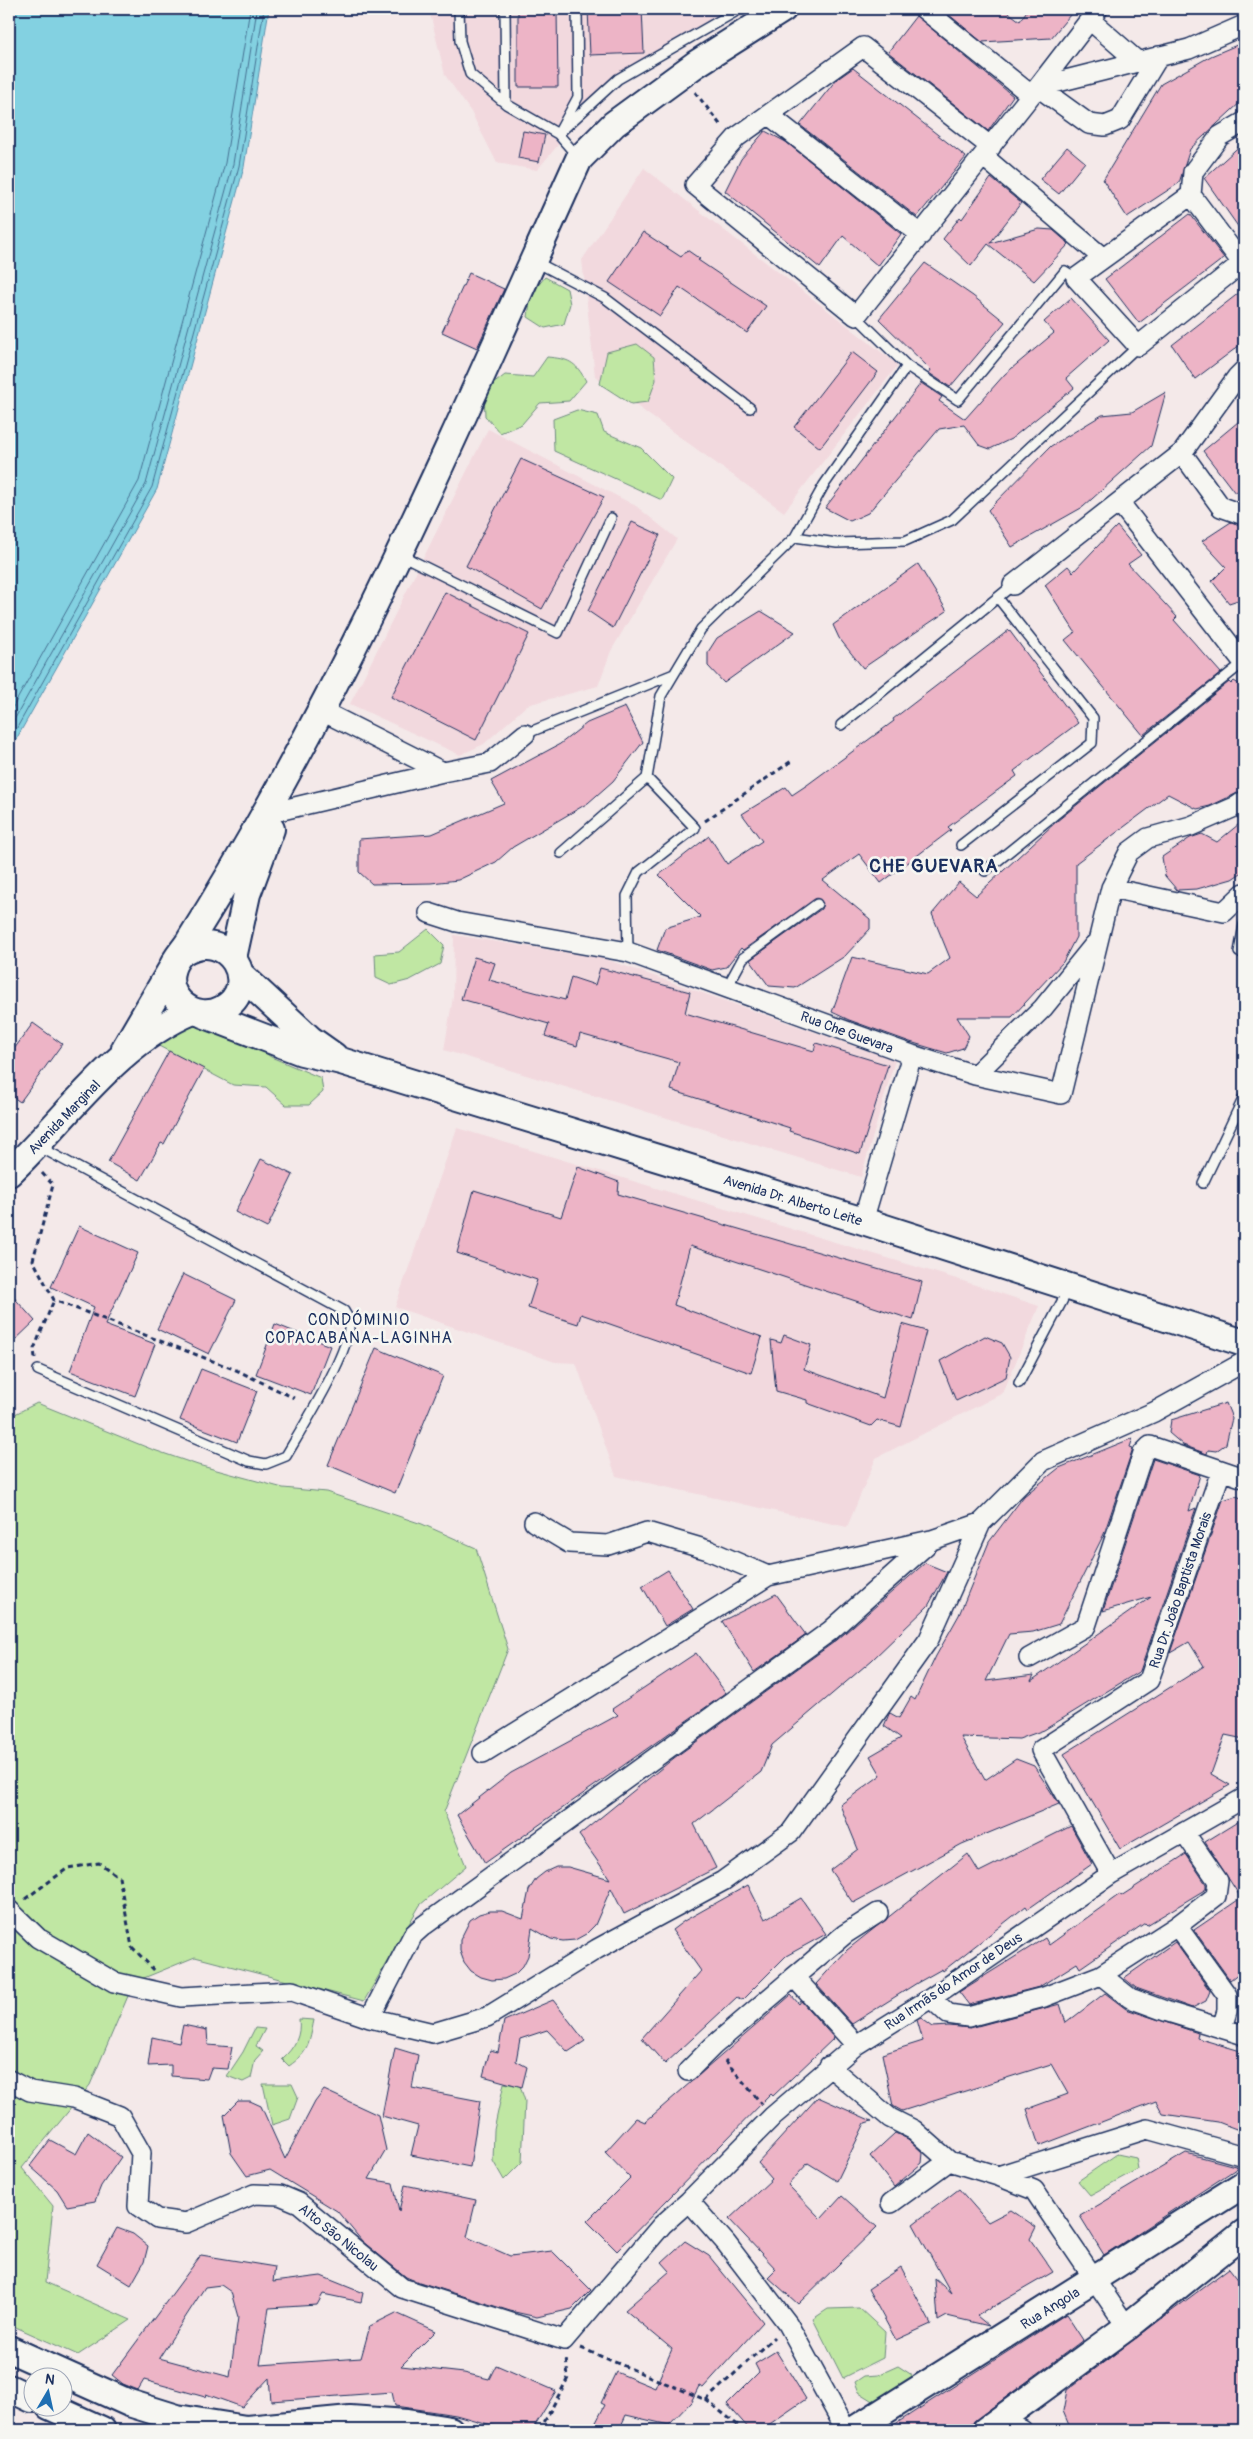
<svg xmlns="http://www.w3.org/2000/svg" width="1253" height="2439" viewBox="0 0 1253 2439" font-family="Pangolin,sans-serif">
<rect width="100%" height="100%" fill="#f4e9e9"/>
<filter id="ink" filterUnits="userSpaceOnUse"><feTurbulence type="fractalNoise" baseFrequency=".02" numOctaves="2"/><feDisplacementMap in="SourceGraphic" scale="10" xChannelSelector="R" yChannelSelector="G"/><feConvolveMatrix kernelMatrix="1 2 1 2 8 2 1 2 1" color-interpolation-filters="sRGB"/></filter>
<g filter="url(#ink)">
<path fill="#f2d9de" d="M429,9H728L617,75L537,170L497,163L471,112L445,75Z
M644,168L898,365L784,512L595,376L582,260Z
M488,429L636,506L677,539L611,651L598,686L527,705L484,744L460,755L350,704Z
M454,935L602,958L895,1060L861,1177L444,1050L453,997Z
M457,1128L960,1280L1039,1306L1003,1393L876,1458L847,1527L616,1476L576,1363L555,1362L395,1307Z"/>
<path fill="#c0e7a3" stroke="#6e8b80" d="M545,277L567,289L570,304L564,324L545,328L528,317L531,294Z
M637,344L654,357L656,380L648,402L631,404L600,384L607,352Z
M547,357C569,359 575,361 586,381L569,401L540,403L522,424L500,433L485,416L484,391L505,375L533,377Z
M577,410L598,415L604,432L641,448L672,479L662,500L554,451L553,419Z
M428,929L444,945L440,964L410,980L391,985L376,978L375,954L399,952Z
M189,1024L212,1032L242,1037L271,1057L321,1078L323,1092L309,1105H286L266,1087L233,1085L155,1044Z
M37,1403L151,1449L198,1465L283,1488L326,1492L422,1524L476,1548L508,1649L444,1812L466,1866L420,1905L364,2001L195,1957L134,1982L90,2085L22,2168L53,2206L45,2282L131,2320L78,2355L9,2324V1417Z
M299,2019L314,2020C309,2044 309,2052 289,2066L282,2059C295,2047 301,2036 299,2019Z
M255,2028L265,2029L256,2046L263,2051L255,2060L251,2078L243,2082L227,2076L243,2052Z
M504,2083L520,2086L525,2101L522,2162L504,2180L493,2161L494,2130Z
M263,2084H292L298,2097L290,2119L272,2125Z
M1117,2154L1136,2158L1138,2169L1090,2195L1078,2181Z
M859,2308L885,2332L883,2358L843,2378L813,2319L828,2309Z
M898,2366L912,2375L915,2383L875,2402L859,2392L855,2382L864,2376L878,2375Z"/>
<path fill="#83d1e1" stroke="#5990ad" d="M9,9H269L244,167L157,489L9,752Z"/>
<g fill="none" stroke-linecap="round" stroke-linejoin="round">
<path stroke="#457092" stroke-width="1" d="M9,714L139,481L225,163L250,9
M9,729L146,484L233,164L257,9
M9,742L152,487L239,166L264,9"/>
</g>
<path fill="#edb4c6" stroke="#1b2f5e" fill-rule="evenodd" d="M518,9H557L558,87H518Z
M588,9H642L644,53L590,55Z
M942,9H1004L1020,21L1028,9H1075L1051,38L982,42Z
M916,16L1013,96L988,131L888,52Z
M1244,42V99L1190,149L1179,183L1127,217L1103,180L1161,84L1211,56Z
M853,68L966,157L917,217L800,125L836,80Z
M523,131L545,135L539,162L518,158Z
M765,131L786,142L901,234L878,266L843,236L820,268L725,191L741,159Z
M1244,142V235L1204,178Z
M1067,147L1085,162L1059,194L1040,179Z
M991,178L1021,203L990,243L1039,229L1053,230L1069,244L1034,281L988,244L971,266L943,239L960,217L962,219Z
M1190,214L1224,258L1139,323L1105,279Z
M643,232L681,257L687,250L700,259L698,260L766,306L747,333L679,287L660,316L609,282Z
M925,263L973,296L1005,322L950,387L929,373L931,370L879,319Z
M469,273L504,289L477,348L442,332Z
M1244,289V342L1195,379L1172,345Z
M1071,298L1109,340L1066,378L1074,388L1011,439L990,449L979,445L964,425L939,429L868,513L850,521L825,508L921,383L942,397L939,401L965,419L1005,374L1054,333L1044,322Z
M852,352L878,372L820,448L794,427Z
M1166,392L1151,446L1083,507L1012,547L988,510L1051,446L1102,415L1132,412Z
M1244,417V485L1235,493L1203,451Z
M521,459L604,497L542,609L466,566Z
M632,522L660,535L613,628L588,611Z
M1231,522L1244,526V598L1229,603L1212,581L1226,567L1202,541Z
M1117,526L1141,555L1128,564L1177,617L1174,620L1221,673L1143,735L1065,640L1075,632L1045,585L1068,566L1073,572Z
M918,564L947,611L863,668L839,638L833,625Z
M445,592L529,634L476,740L391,697Z
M761,611L795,632L724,683L708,666V652L717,638Z
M1009,630L1078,723L1014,771L1017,776L948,827L951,830L881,883L859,854L823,880L870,919V929L845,956L795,988L769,986L750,960L821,909L823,903L817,898L743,950L741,948L726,967L712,970L657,950L665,928L701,917L659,875L709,836L727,864L762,841L742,814L786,787L792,795L807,785L894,721L893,719Z
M1234,681L1244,687V790L1210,806L1197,809L1168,794L1076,863V937L1063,962L1012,1017H957L969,1036L963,1048L947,1053L910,1042L849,1020L832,1012L852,957L928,974L950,958L932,914L959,882L976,896L1057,821L1229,682L1231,684Z
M625,707L643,742L613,781L588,803L513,847L496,862L458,880L431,883L372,884L359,872V839L432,834L504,803L491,781L560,744L587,723Z
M1244,820V871L1232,879L1197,889L1177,890L1165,876L1162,857L1190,838L1202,834L1217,842Z
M474,957L495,963L489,980L565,1000L571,977L595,985L600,968L690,992L685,1013L814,1051L816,1043L888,1065L860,1154L789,1131L790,1128L671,1090L679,1062L580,1034L577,1046L545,1036L549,1024L461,999Z
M33,1023L62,1044L20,1102L9,1094V1056Z
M169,1051L204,1069L164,1144L161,1143L140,1180L108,1162Z
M261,1159L293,1175L267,1228L235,1212Z
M578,1167L619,1182L618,1194L922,1282L913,1320L690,1246L674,1305L762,1337L751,1373L581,1314L578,1324L528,1308L537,1280L457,1253L474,1190L561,1217Z
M79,1226L138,1253L105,1325L155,1344L135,1396L70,1371L94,1307L51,1287Z
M183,1274L236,1300L209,1354L157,1329Z
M9,1292L35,1321L9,1346Z
M275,1324L330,1346L311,1395L256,1374Z
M902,1324L926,1331L901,1427L877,1420L871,1426L807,1403V1400L776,1391L771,1340L781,1343L784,1335L811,1345L804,1369L883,1398Z
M985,1336L1002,1343L1010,1357L1006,1377L956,1401L940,1361Z
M376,1348L443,1376L395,1493L328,1465Z
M201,1369L257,1391L237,1442L180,1420Z
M1226,1403L1232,1418L1226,1444L1216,1451L1208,1450L1207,1454L1183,1445L1169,1433L1171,1420Z
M1133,1438L1130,1447L1133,1448L1104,1534L1059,1624L1033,1632L1009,1634L986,1681L1034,1675L1031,1681L1151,1597L1103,1611L1153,1459L1200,1475L1189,1511L1196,1508L1140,1671L1044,1730L1019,1739L961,1737L985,1780L1016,1759L1034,1766L1059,1804L962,1844L853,1903L830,1870L858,1849L840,1805L881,1775L870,1756L901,1738L884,1726L889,1714L890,1713L899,1718L911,1697L915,1700L936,1656L959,1615L989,1542L1024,1496L1059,1468Z
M1236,1496L1244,1499V1739L1225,1735L1211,1774L1230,1785L1120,1849L1064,1754L1204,1666L1189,1642L1170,1653L1223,1500Z
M925,1563L947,1572L928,1606L872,1660L772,1745L761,1772L694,1824L716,1868L624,1914L611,1888L595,1925L586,1934L575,1940L563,1941L551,1939L532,1928L528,1956L523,1966L515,1974L504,1979L492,1980L481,1977L471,1971L464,1962L460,1951V1940L470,1920L479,1914L490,1911H502L523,1919L529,1890L536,1879L545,1872L556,1867H568L610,1879L579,1835L674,1758L837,1640Z
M668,1570L693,1609L665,1626L642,1586Z
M776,1594L806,1635L754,1672L722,1621Z
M696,1653L726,1693L485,1863L457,1815L511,1773L618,1715L612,1709Z
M1244,1818V1969L1230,1980L1194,1930L1241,1898L1205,1842Z
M1071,1826L1092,1864L1028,1909L1026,1906L943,1971L942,1969L917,1983L852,2024L816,1984L847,1950L968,1854L979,1872Z
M1186,1854L1206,1884V1889L1147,1925L1145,1923L1080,1968L1077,1963L1039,1987L969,2005L959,1992L1045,1938L1049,1945L1120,1894L1121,1896Z
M748,1885L765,1919L801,1898L826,1934L786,1956L742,2000L737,1997L665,2064L642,2038L701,1971L672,1930L684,1921Z
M1175,1942L1210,1991L1206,2001L1192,2008L1136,1988L1124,1978Z
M1105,1993L1126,2009L1198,2033L1197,2038L1244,2052V2132L1218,2122L1163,2114L1156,2101L1039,2146L1027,2109L1068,2094L1051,2064L902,2111L893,2106L882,2054L923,2041L917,2020L921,2018L933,2027L949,2026L970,2028L1060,2004L1066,2023Z
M791,1995L799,2004L801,2001L834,2038L773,2096L771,2094L617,2251L587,2221L630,2178L605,2152L636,2118L645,2122Z
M553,2000L585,2041L568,2052L547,2030L520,2039L516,2061L527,2067L522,2087L483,2076L490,2050L498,2052L504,2021Z
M183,2025L207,2030L208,2045L232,2047L228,2069L211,2068L207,2079L171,2076V2065L148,2066L152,2037L179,2043Z
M395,2048L418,2055L412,2088L480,2101L470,2167L411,2155L418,2126L382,2116Z
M324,2090L378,2115L386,2150L369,2179L393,2183L399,2211L405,2185L476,2200L467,2237L510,2256L552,2251L591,2290L572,2309L537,2317L510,2311L413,2280L406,2277L362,2241L337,2211L270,2170L247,2176L231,2153L224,2115L238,2101H250L261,2106L285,2159L315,2102Z
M818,2097L872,2121L865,2123L837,2181L808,2163L788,2185L821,2219L842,2196L877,2227L798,2304L768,2277L776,2269L729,2219L772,2179L758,2163Z
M88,2132L121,2157L101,2186L95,2201L67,2206L57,2190L30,2166L50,2140L76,2154Z
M895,2133L908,2139L923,2153L922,2163L894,2187L870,2156Z
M1186,2153L1239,2167L1104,2255L1080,2216Z
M959,2189L988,2222L1011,2210L1036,2227L1030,2239L1053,2272L977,2316L989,2326L947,2316L938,2321L935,2279L951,2293L913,2224Z
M117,2228L133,2234L148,2246L144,2262L131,2285L97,2264Z
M685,2241L709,2256L763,2322L703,2388L699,2386L691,2402L669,2425L626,2415L619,2430H592L605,2405L601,2403L616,2372L655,2388L672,2349L625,2310L670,2271L662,2262Z
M201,2255L275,2267L273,2282L321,2276L363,2293L361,2302L323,2294L317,2305L269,2308L260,2365L361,2358L370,2326L396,2313L436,2331L401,2366L464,2373L489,2379L496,2365L556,2391L532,2430H509L456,2415L395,2406L392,2392L271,2401L269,2378L242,2407L206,2394L205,2397L144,2380L138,2390L123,2384L112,2375ZM221,2285L231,2292L238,2317L230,2377L159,2358L205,2287Z
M901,2267L931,2324L896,2340L868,2289Z
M1229,2268L1244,2287V2430H1071L1063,2411L1067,2390Z
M1066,2314L1083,2340L962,2430H886Z
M776,2351L806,2399L761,2430H750L727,2404L759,2372L755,2364Z"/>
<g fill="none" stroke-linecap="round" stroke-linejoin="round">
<defs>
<path id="lane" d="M459,9L460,41L470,74L506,104L558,134L618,79L740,9
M505,9L506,104
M577,9L578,97L558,134L578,157
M536,262L605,298L750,408
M907,366L958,400L1065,271L1076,278
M795,537L837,543L905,541L952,520L1138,346
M401,555L558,633L611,518
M841,725L1013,585
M525,734L674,674
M647,778L661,696L701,629L795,537L824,485L907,366L856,316
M961,845L1092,743L1093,718L998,598
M561,853L647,778L695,828L639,872L627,896L628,952
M985,871L1244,662
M1239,952L1244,925
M726,989L743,958L817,904
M38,1146L344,1311C346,1315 349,1318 349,1322C353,1348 301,1430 286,1456L266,1464L249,1461L38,1370
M1203,1183L1244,1097
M1019,1383L1069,1288"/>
<path id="street" d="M924,9L1031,95L1038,87L1189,49L1244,25
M1098,9L1038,87L1089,124L1105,126L1120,120L1159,56
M1090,20L1137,61
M769,115L921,235
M991,147L863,47L737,137L695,185L856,316L1031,95
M983,156L1103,258
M1191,195L1193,172L1220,136L1244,122
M1242,263L1191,195L1076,278L1138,346L1242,263L1244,262
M1182,453L1221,507L1244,515
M1120,503L1244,663
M1013,585L1182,453L1237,377L1244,370
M443,772L490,763L525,734
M278,811L443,772L322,711
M1111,888L1224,912L1244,893
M429,913L457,922L628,952L912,1055L975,1075L1061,1094L1111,888L1129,852L1148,838L1191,826L1237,806L1244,801
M975,1075L1043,1008L1094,945
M863,1221L912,1055
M534,1522L569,1543L608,1545L647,1532L708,1550L768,1576
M1029,1658L1086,1626L1143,1453L1150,1446L1244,1478
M483,1753L768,1576L931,1540
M1111,1874L1041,1750L1149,1680L1221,1471
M9,1910L38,1938L114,1982L181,1997L292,1991L370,2018L413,1935L423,1926L830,1631L932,1540L981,1523L1043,1461L1154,1412L1244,1362
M1177,1926L1227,1995V2011L1222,2028
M1101,1975L1130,1998L1168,2012L1244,2035
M794,1977L845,1934L878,1913
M931,1998L948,2014L968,2017L1044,1997L1101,1975L1177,1926L1216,1896L1218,1881L1184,1832
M370,2018L433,2033L487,2017L597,1949L723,1881L791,1832L929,1639L981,1523
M829,2066L890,2118L914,2130L949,2161
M688,2071L713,2046L794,1977L856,2045
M9,2080L30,2091L74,2098L120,2116L141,2153L138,2206L157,2219L186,2223L254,2194L280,2195L299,2203L402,2288L564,2340L662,2225L689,2201L773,2116L856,2045L931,1998L1111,1874L1244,1798
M998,2176L1147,2129L1244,2156
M689,2201L726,2243L788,2324L846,2430
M891,2203L949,2161L998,2176L1034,2190L1127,2327
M998,2421L1022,2430"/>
<path id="secondary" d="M183,952C229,924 263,988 222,1009C195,1024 162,997 172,968C175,958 185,949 190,940C345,693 459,424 579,159L614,124L696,64L783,9
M233,958L247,894L271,829
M240,974L310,1039L334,1056
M203,1014L302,1052L341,1061L863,1221L1244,1343
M125,1048L172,968
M9,1173C68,1117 116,1043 193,1011
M9,2349L129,2403L177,2418L246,2429L350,2419L407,2423L450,2430
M9,2388L32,2399
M49,2406L102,2430
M854,2430L1244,2184
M986,2430L1127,2327L1244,2233"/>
</defs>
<use href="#lane" stroke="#1b2f5e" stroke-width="12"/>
<use href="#street" stroke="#1b2f5e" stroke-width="22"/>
<use href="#secondary" stroke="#1b2f5e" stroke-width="30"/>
<path stroke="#1b2f5e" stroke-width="3" stroke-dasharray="5 4" stroke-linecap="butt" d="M695,92L722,127
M705,821L793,760
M42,1173L53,1185L33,1260L54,1300L236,1370L294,1398
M35,1358L34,1349L54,1300
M25,1899L68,1868L99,1863L119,1877L132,1947L156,1972
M725,2060L761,2103
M581,2348L706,2400L744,2430
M706,2400L774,2337
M540,2430L568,2378L566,2358"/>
<use href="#lane" stroke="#f6f6f2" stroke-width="9"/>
<use href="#street" stroke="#f6f6f2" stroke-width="19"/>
<use href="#secondary" stroke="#f6f6f2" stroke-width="26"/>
</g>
</g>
<g text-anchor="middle" stroke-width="5" stroke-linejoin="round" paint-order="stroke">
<g font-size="14" fill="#1b2f5e" stroke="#f6f6f2">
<text transform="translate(847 1032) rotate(20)" y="5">Rua Che Guevara</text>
<text transform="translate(64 1117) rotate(-46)" y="5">Avenida Marginal</text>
<text transform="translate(793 1200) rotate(17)" y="5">Avenida Dr. Alberto Leite</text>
<text transform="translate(1180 1590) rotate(-71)" y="5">Rua Dr. João Baptista Morais</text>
<text transform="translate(953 1981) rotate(-34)" y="5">Rua Irmãs do Amor de Deus</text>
<text transform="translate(339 2237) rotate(39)" y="5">Alto São Nicolau</text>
<text transform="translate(1050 2308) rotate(-32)" y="5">Rua Angola</text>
</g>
<g font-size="16" letter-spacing="1" fill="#1b2f5e" stroke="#f6f6f2">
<text x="359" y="1325">CONDÓMINIO<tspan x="359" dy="18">COPACABANA-LAGINHA</tspan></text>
</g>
<g font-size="19" font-weight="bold" letter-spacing="1" fill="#1b2f5e" stroke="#f6f6f2">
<text x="934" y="872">CHE GUEVARA</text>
</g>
</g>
<rect width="1253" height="2439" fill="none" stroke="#f6f6f2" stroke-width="30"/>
<rect x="15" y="15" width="1223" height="2409" fill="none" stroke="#1b2f5e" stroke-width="2" filter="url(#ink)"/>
<g transform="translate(48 2392) rotate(9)"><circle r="24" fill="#f6f6f2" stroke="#9ea6b7"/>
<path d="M0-4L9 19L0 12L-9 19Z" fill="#1f6fb2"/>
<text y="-8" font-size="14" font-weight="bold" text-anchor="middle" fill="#1b2f5e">N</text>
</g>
</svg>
